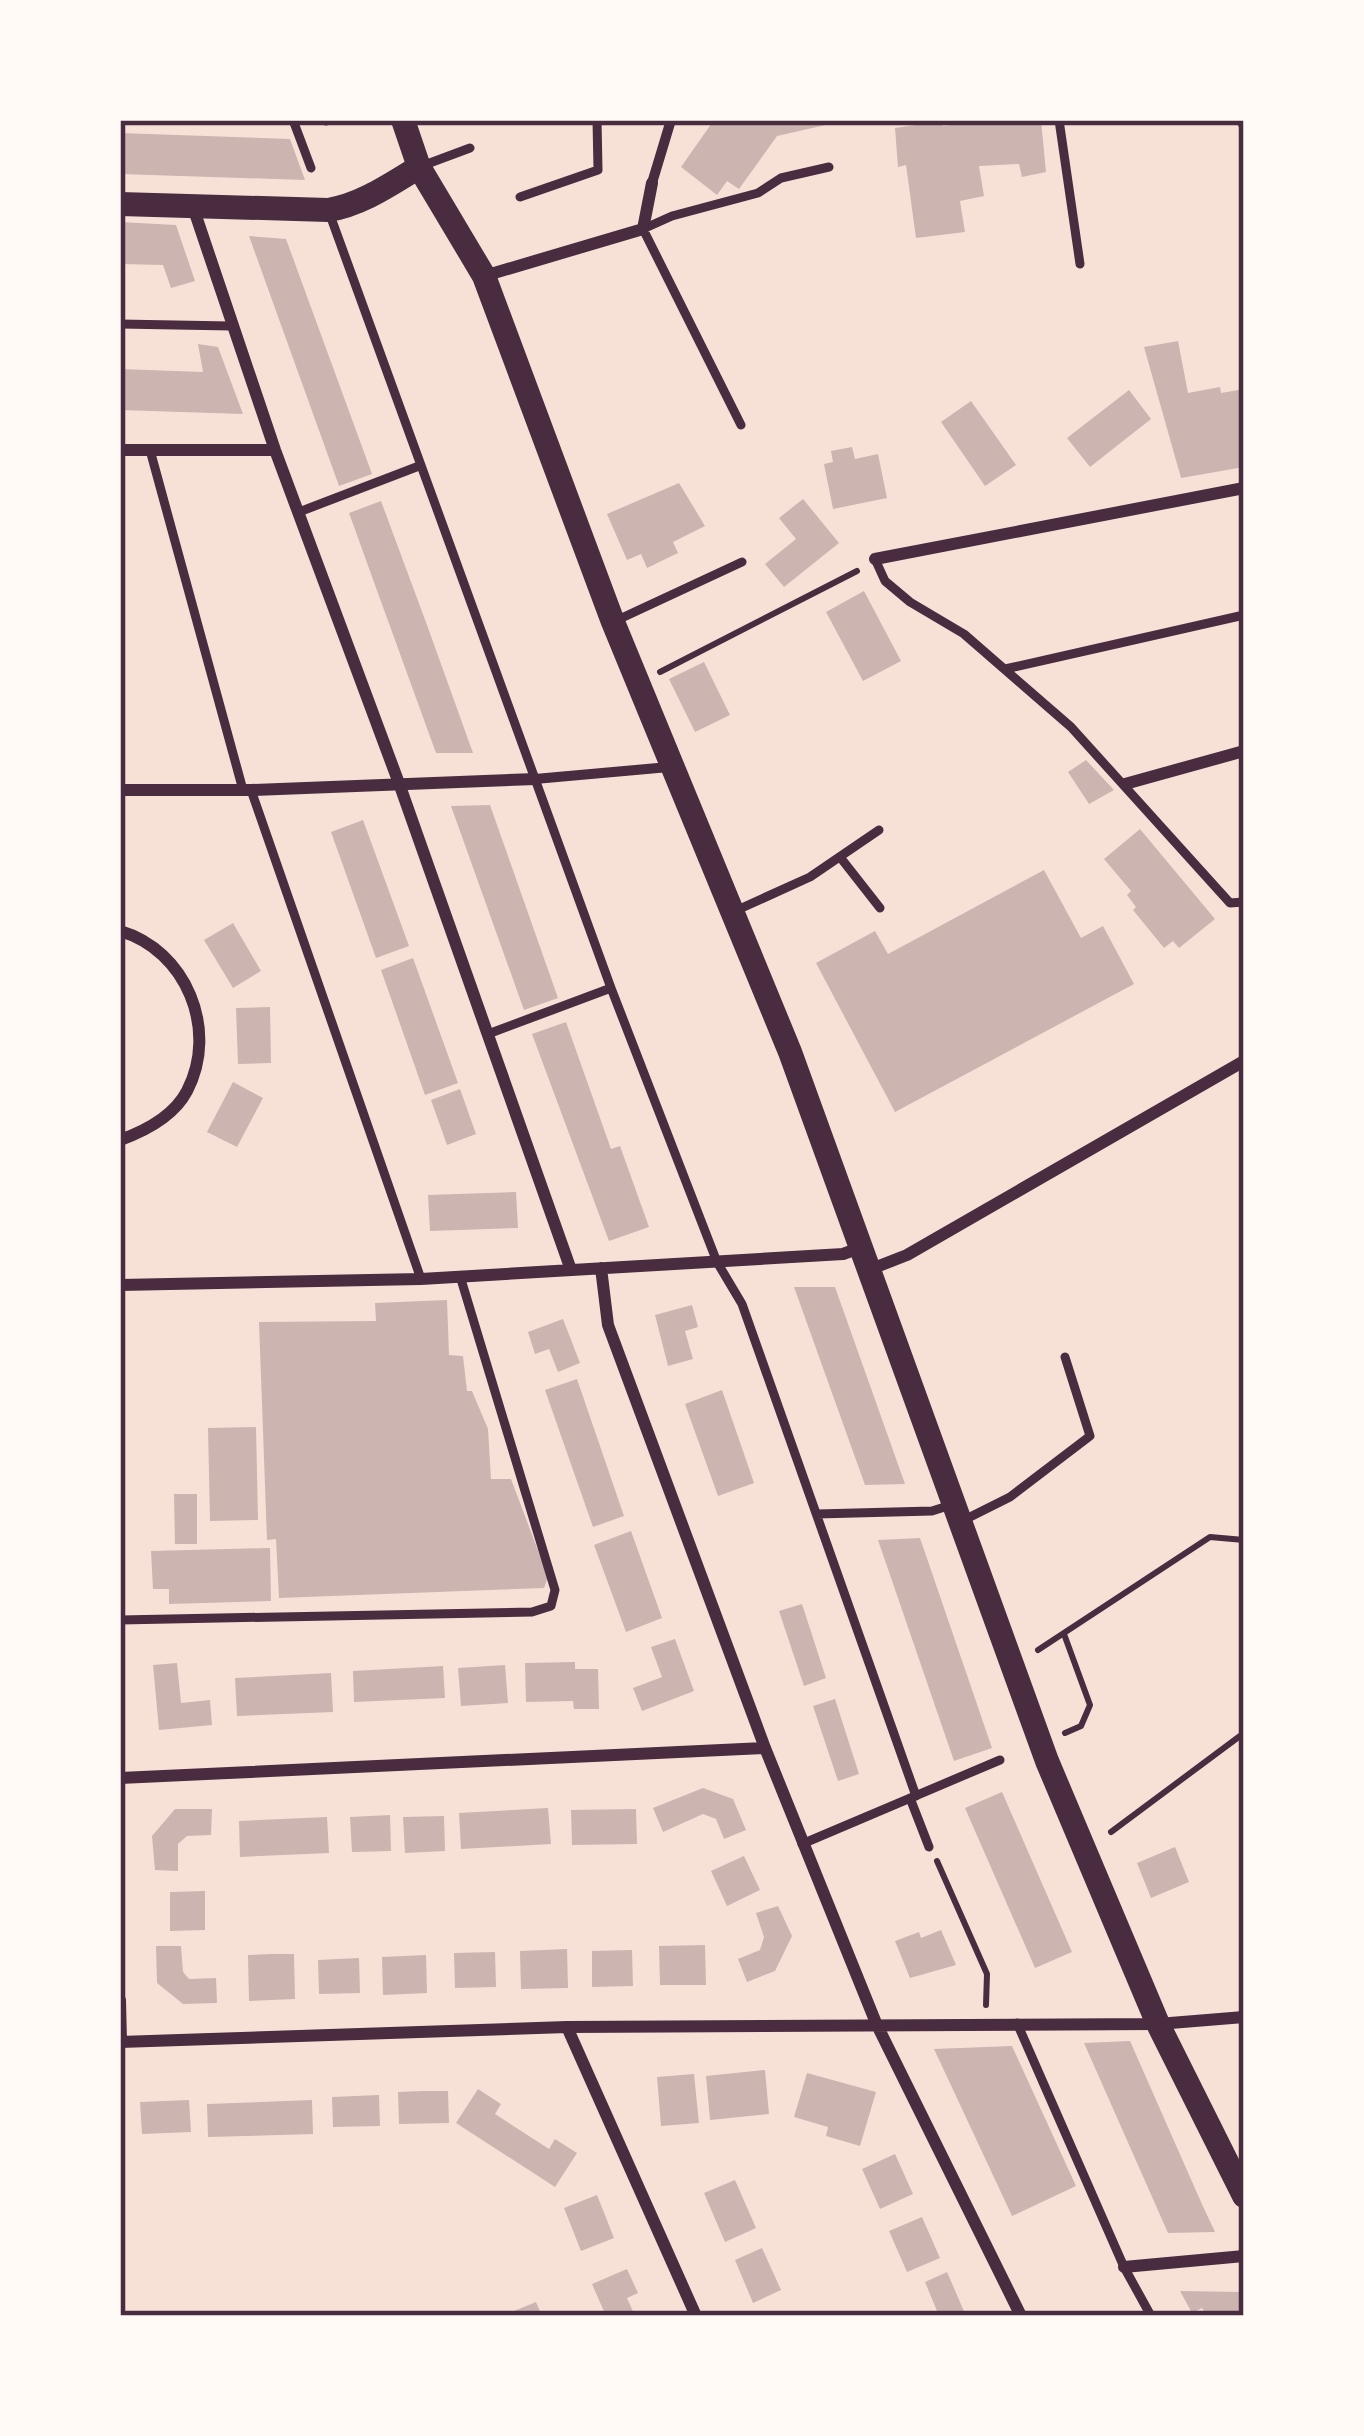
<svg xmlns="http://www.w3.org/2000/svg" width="1364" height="2436" viewBox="0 0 1364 2436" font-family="'Crimson Pro',serif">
<rect width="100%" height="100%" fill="#f7e1d7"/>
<path fill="#ccb4b1" d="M714,120H838L839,122L777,136L739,189L727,181L717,195L681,167Z
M991,120H1041L1046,172L1022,177L1019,164L979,166L984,196L960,201L965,232L916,238L906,165L898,167L895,128L943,121V126Z
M120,133L290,139L305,180L120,174Z
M120,222L176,225L195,281L171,288L163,265L120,264Z
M249,236L286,239L372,474L339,486Z
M1178,341L1188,393L1220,387L1221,393L1244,389V467L1181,478L1144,347Z
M198,344L218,347L243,414L120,410V369L203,372Z
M1129,390L1151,419L1090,467L1067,438Z
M971,401L1016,465L985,486L941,422Z
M852,447L855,459L878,454L887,498L833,509L824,464L833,462L831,451Z
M679,483L705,526L673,542L678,553L647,568L641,554L627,560L607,514Z
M803,499L839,543L784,587L765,564L796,539L779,518Z
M381,501L427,625L473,753H436L379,596L349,513Z
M864,591L901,661L863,681L826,612Z
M704,662L730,715L695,732L669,679Z
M1086,760L1114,790L1089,804L1068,772Z
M490,805L558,998L524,1010L451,806Z
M363,820L409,946L376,958L331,832Z
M1140,829L1215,919L1179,948L1173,941L1164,948L1133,910L1136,907L1127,895L1131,891L1104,859Z
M1044,870L1081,938L1103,926L1134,984L895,1112L816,963L875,931L888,954Z
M233,923L261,971L233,988L204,940Z
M413,958L458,1083L425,1095L381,970Z
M270,1007L271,1063L238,1064L236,1008Z
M566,1022L611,1149L620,1146L649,1227L609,1241L532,1034Z
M233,1082L263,1098L237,1147L207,1132Z
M460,1089L476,1134L447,1145L431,1100Z
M516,1192L518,1228L430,1231L428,1195Z
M794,1287H835L905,1484L865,1485Z
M447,1300L449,1355L463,1356L467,1391H472L488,1429L491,1479H511L548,1577L544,1588L279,1598L276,1539L267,1540L259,1322L376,1321L375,1303Z
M692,1305L698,1327L685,1331L693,1359L668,1366L655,1315Z
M563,1319L580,1363L558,1372L549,1349L535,1354L528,1332Z
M577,1379L624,1516L593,1527L545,1390Z
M722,1390L754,1483L718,1496L685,1404Z
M256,1427L258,1520L210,1521L208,1428Z
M174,1494H197V1544H175Z
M631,1531L662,1618L626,1632L594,1545Z
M920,1538L992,1748L954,1761L878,1540Z
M270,1548L271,1601L169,1604V1589H153L151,1551Z
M802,1604L826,1678L804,1686L779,1611Z
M675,1639L694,1691L642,1711L633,1688L662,1677L651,1647Z
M575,1662V1669H598L599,1709H574L573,1701L526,1702L525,1663Z
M177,1663L181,1703L210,1700L212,1725L159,1730L153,1665Z
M505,1665L508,1703L461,1706L458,1668Z
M443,1666L445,1698L354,1702L353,1671Z
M331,1673L333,1712L237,1716L235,1678Z
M835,1699L859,1774L838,1781L813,1706Z
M703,1788L733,1799L746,1830L724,1839L716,1819L703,1814L663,1832L653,1808Z
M1002,1792L1072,1952L1035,1968L965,1808Z
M548,1808L551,1844L461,1849L459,1813Z
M175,1809H212L211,1835L187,1836L178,1844V1871L155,1870L152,1836Z
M636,1809L637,1844L572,1845L571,1810Z
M390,1815L391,1851L352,1852L350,1817Z
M444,1816L445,1851L405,1853L403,1817Z
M327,1817L329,1853L240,1857L239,1821Z
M1175,1847L1189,1882L1151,1898L1137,1863Z
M744,1856L760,1890L727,1906L711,1871Z
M205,1891V1930L170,1931V1892Z
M778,1906L792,1936L775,1971L747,1982L738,1959L760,1950L764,1937L756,1913Z
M941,1930L956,1965L910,1978L895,1941L919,1932L921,1938Z
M705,1945L706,1985H660L659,1946Z
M156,1946H181L183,1972L189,1979L216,1978L217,2003L183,2004L157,1983Z
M567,1949L568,1988L521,1989L520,1951Z
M632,1950L633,1986L592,1987V1951Z
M495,1952L496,1987L455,1988L454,1953Z
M271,1954H294L295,1999L249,2001L248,1955Z
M426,1955L427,1993L383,1995L382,1957Z
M359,1958L360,1993L319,1994L318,1960Z
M1130,2041L1201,2202L1215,2232L1168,2233L1084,2043Z
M1012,2046L1076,2186L1012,2216L934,2049Z
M765,2070L769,2114L710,2120L706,2076Z
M807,2073L876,2092L860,2146L826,2136L828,2127L794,2117Z
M694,2074L699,2123L661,2126L657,2077Z
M478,2089L501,2104L495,2114L549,2149L555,2139L577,2153L555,2187L456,2123Z
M423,2091H448L449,2123L399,2124L398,2092Z
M379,2095L380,2126L333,2127L332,2097Z
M189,2100L191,2132L142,2134L140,2102Z
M312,2100L313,2134L208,2137L207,2104Z
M895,2154L913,2194L880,2209L862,2169Z
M735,2180L756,2228L725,2242L704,2193Z
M597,2195L614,2238L581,2251L564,2208Z
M922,2217L940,2258L907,2272L889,2231Z
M762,2248L781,2290L753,2303L735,2260Z
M627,2269L638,2293L627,2298L635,2316H606L592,2284Z
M947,2272L960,2302L966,2316H939L937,2311L925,2282Z
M1180,2291L1241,2292L1244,2316H1207L1202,2308L1192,2313Z
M536,2302L542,2316H502Z"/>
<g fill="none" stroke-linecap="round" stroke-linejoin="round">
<path stroke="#4a2c40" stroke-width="6" d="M660,672L857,571
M1064,1634L1090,1705L1081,1726L1065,1733
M1038,1650L1210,1537L1244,1540
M1111,1832L1244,1733
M937,1861L987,1974L986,2005"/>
<path stroke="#4a2c40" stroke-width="9" d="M293,120L311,168
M325,120L326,121
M1059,120L1080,264
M419,167L470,148
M520,197L598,170L597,120
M330,215L611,988L717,1262L742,1304L916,1796
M120,324L231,326
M741,425L643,229L672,216L758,193L781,178L829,167
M150,450L243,790
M299,512L419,466
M875,559L885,581L910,602L964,634L1071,727L1230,903L1244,902
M613,622L742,562
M1005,669L1244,615
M251,790L421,1279
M840,857L880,908
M735,911L810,877L879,830
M488,1034L611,988
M817,1514L932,1511L954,1504
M962,1521L1010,1497L1090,1436L1065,1357
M120,1620L532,1612L551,1606L555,1590L460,1276
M910,1798L929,1847
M802,1844L1000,1760
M1017,2023L1124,2267L1151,2316"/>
<path stroke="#4a2c40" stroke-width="10" d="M652,183L671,120
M535,779L669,767"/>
<path stroke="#4a2c40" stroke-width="12" d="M1243,120L1244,124
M193,207L275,450L400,786L571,1270
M484,276L643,229L652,183
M120,450H275
M875,559L1244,488
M1125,784L1244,751
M120,790H251L535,779
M120,931C186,950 219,1030 187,1091C174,1116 145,1131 120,1140
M601,1268L608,1325L765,1748L876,2023L1021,2316
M871,1269L907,1255L1244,1061
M120,1285L421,1279L843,1254L862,1247
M120,1778L765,1748
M120,2000L121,2042
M567,2027L696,2316
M120,2042L567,2027L1158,2024L1244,2017
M1124,2267L1244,2256"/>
<path stroke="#4a2c40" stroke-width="24" d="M403,120L419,167L484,276L613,622L790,1052L1047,1761L1158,2024L1244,2196
M120,204L328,210C361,205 391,184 419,167"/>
</g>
<rect width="1364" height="2436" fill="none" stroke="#fffaf5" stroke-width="246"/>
<rect x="123" y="123" width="1118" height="2190" fill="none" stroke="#4a2c40" stroke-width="4.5"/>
</svg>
